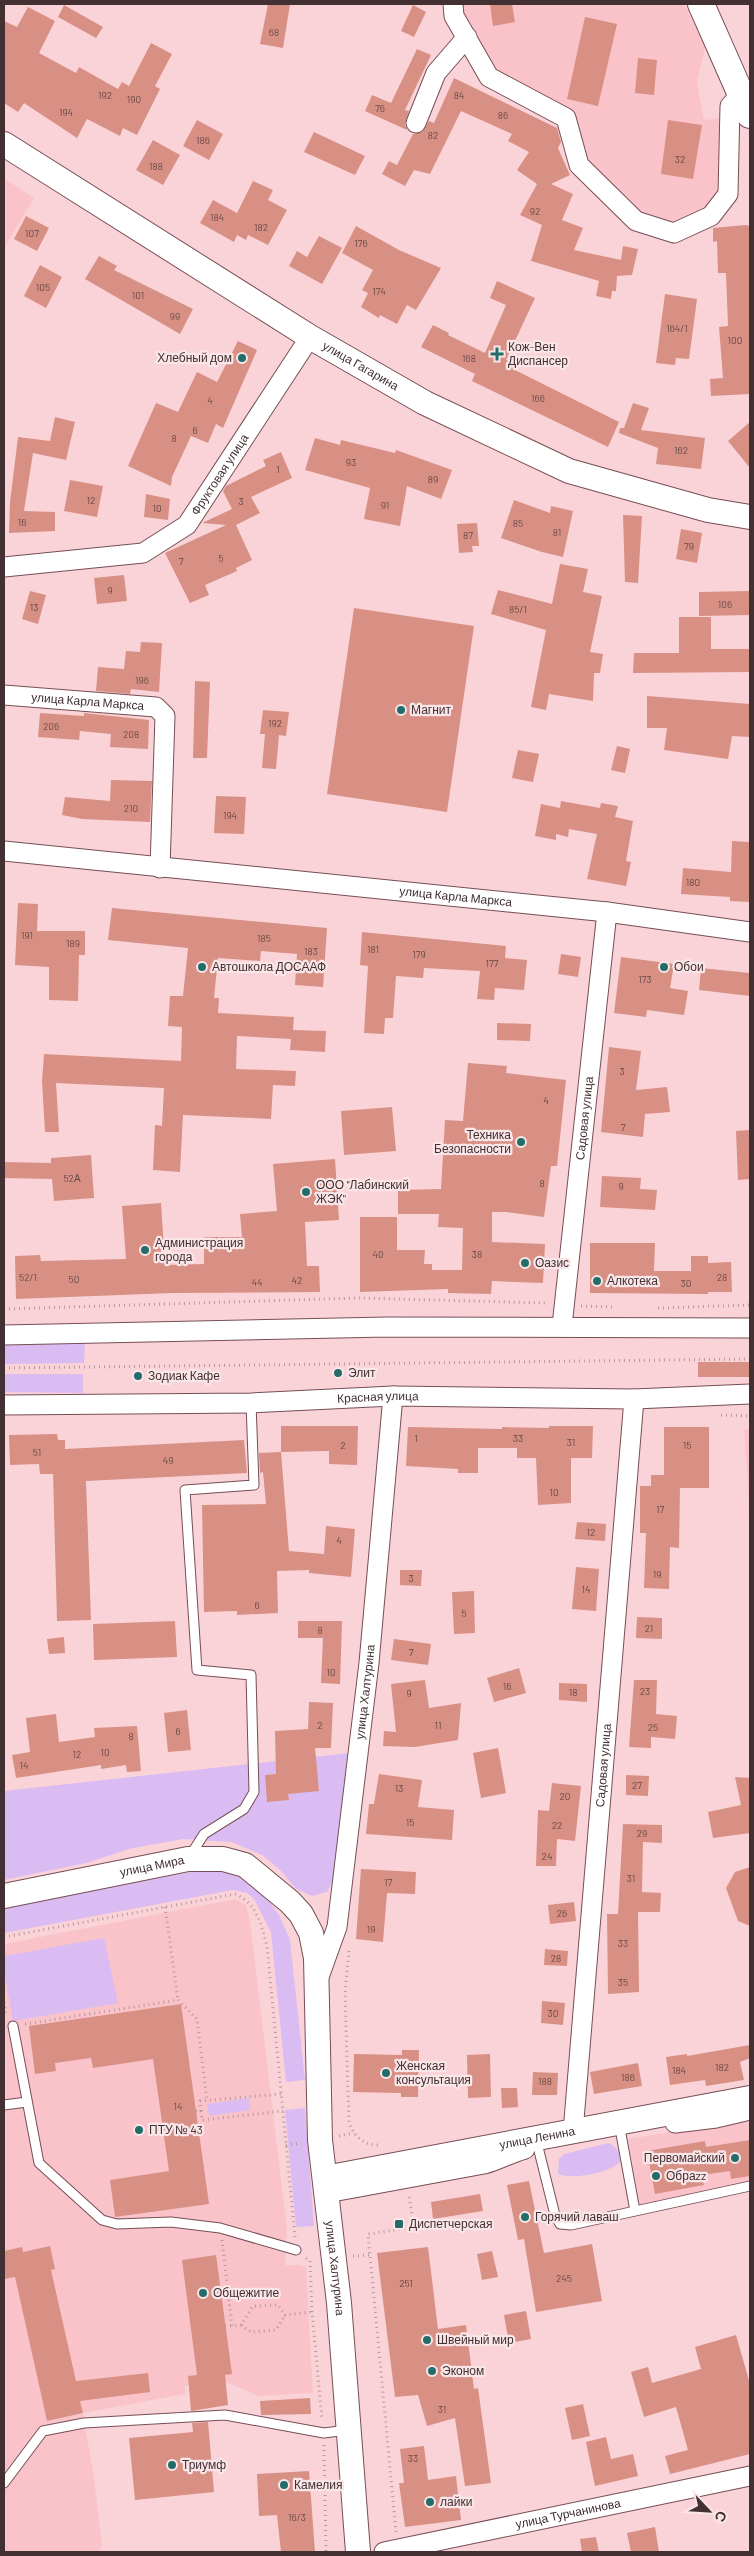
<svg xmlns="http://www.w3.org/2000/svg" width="754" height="2556" viewBox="0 0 754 2556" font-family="Barlow,sans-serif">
<rect width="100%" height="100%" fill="#fad3d8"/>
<path fill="#fac3ca" d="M461,4H684L705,48L697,82L704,120L721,118L723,182L714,209L673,226L640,214L585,161L577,140L494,71L464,16Z
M4,178L34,198L4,249Z
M744,1429H750V1556L748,1485Z
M235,1899L246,1905L250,1921L287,2229L285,2265H299L306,2267L313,2393L258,2396L229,2383L185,2386V2394L83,2413L94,2478L102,2546L99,2552H4V1944Z
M750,2119V2181L640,2205L628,2139Z"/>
<path fill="#dabcf3" d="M85,1343L84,1363L4,1364V1344Z
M4,1374H83V1393L4,1392Z
M350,1753L335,1877L327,1892L312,1896L296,1889L281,1871L262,1855L232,1842L183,1839L133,1848L86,1863L4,1880V1791Z
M197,1871L223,1872L243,1878L263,1892L280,1917L290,1940L305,2080L286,2082L271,1932L254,1899L247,1893L233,1890L4,1933V1907Z
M104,1938L118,2003L13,2021L4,1971V1956Z
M249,2098L250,2110L209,2116L207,2104Z
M305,2108L314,2226L296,2227L285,2110Z
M608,2143C618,2147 620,2152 620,2162C609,2173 573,2180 558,2174L559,2159L564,2154Z"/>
<path fill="#d89084" d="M268,4H290L283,48L260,44Z
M490,4H512L515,22L493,26Z
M64,5L103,27L96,38L58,17Z
M413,5L426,12L414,37L401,31Z
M28,7L55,21L39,53L76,73L79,67L118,89L122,82L129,86L151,43L172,54L155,86L160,89L137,135L123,128L120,136L87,119L77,138L24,103L18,112L4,103V21L17,27Z
M585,17L617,24L598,106L567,99Z
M417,49L431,55L405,110L409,111L405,124L407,130L365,111L372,95L391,103Z
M638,58L657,60L654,95L635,93Z
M454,78L557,128L561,142L558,148L570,175L551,184L573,194L562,220L583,228L574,250L621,260L623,246L638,249L632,275L617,276L616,291H612L611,299L596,296L599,281L531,261L542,225L520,215L537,184L517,170L529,152L508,141L512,134L461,111L430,174L414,170L405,186L382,174L389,161L397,165L413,134L423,131L429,121L434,123Z
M197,120L223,134L209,160L183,146Z
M668,120L702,125L693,179L661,174Z
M314,132L365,156L355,175L304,152Z
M153,140L180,155L163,185L136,170Z
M253,181L273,190L268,200L287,210L268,245L248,235L246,240L237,235L234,242L200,223L213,200L237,213Z
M26,216L49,228L37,251L14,239Z
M745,225L750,226V394L711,396L710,379L723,378L719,327L728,326L726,273H718L717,241L713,242V228Z
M356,226L399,250L441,268L416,310L407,305L397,324L380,315L379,318L361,307L368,293L362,290L373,270L342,253Z
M319,236L342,248L322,284L289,266L297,251L307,257Z
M99,256L117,266L114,270L193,309L180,334L85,279Z
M40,265L62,277L46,308L24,296Z
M497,281L535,298L506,360L517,365L515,370L619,422L608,447L472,381L475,374L421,347L433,325L449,333L448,335L485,353L506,305L490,298Z
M665,294L697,299L689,359L676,358L675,365L656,363Z
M238,341L257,350L223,428L216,424L208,443L191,436L172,477L171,486L128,466L156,403L178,412L197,372L217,382Z
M633,403L649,408L641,430L705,438L701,469L656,464L658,448L619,433L620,428H624Z
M55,417L75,422L66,460L33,453L24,511L55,512V531L9,533L10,502L18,437L50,441Z
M750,422V468L728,441Z
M315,438L340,445L341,440L395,453L396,450L452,470L441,499L407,486L400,526L364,519L370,488L305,470Z
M281,452L292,478L251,497L260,513L236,525L252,560L236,568L237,571L205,585L209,595L190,603L165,553L226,525L202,523L232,509L223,491L226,486L266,466L263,460Z
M70,480L103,486L97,517L64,511Z
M146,494L170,499L168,520L144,517Z
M514,500L550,513L551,506L573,511L563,557L542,552L501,538Z
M623,515L642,516L638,583L625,582Z
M477,523L479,546H472L473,552L459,553L457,524Z
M681,529L702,533L697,563L676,559Z
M560,564L588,569L583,592L602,596L590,652L603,654L600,673H594L593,701L549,694L546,710L531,707L546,630L491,614L498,590L552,604Z
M124,575L127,601L97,604L94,578Z
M30,591L46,595L38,624L22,619Z
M750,591V615L699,616V592Z
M354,608L474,626L447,812L327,794Z
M679,617H711V649H750V672L633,673L634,653H679Z
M141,642L162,643L159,692L131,689L130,694L96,691L98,667L124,669L126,651L140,652Z
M195,681L210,682L207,758H193Z
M647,696L750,704V737L732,736L728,759L664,750L667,728H647Z
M263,710L289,712L286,736L279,735L276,769L262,768L265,734H260Z
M40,713L84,716V713L149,720L148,749L110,747L111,734L80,731L79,740L38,737Z
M617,746L630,749L625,773L611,770Z
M518,750L539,754L533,782L512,778Z
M111,780L152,781L150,822L82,819L62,815L65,797L110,801Z
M216,796L246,797L244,834L214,833Z
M561,801L600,808L601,803L618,806L615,817L633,821L626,861L631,862L626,886L587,879L597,834L569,829L568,837L556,834V840L535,836L541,804L560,808Z
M732,841L750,842V902L730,901V897L681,894L683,868L731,872Z
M18,903L38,904L37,931H85V955H79L78,1001L49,1000V967L15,965Z
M112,908L327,928L323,987L295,985L297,954L261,951L260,961L218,958L214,998H219L218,1013L294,1017L293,1030L326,1031L325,1052L290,1050L291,1039L237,1036L236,1069L296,1071L295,1086L273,1085L271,1119L183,1115L180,1172L153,1170L155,1125L162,1126L164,1088L56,1083L59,1132H45L42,1081L44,1054L181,1061L182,1027L168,1026L170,996H183L188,948L108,940Z
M362,932L506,946L505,958L527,960L524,990L495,988L494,1000L477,999L480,971L424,968L423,978L396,976L393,1018H385L384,1034L364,1033L368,966L360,965Z
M561,954L581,957L578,977L558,974Z
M621,957L674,964L670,988L688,991L684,1015L647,1010L646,1017L614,1013Z
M701,968L750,973V996L699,990Z
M497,1023L531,1024L530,1041L497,1040Z
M609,1047L641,1051L636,1090L667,1087L670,1112L645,1114L643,1137L601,1132Z
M468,1063L507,1066L506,1073L566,1080L557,1166H551L544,1217L507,1212H492V1242L545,1244L543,1283L492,1281L491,1294L448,1293V1289L360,1292V1217H397V1250H425L424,1264H432V1270H462L463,1228L438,1227L439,1214H398V1190L441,1189L445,1120L463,1121Z
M392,1107L396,1151L344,1155L341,1111Z
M750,1130V1179L738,1180L736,1131Z
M91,1155L94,1198L54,1201L52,1179L4,1178V1162L51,1163V1158Z
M335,1159L339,1220L305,1222L307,1266H319L320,1292L172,1293L16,1299L15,1256L40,1255L41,1261L126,1259L122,1206L161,1203L165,1265L204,1264V1237H242L240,1214L277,1211L273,1164Z
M602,1176L641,1178L640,1189L657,1190L655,1210L600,1207Z
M590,1243H655L654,1271H691V1256H708V1263L731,1262L732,1292H708V1294L590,1293Z
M698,1362H750V1377H698Z
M281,1426H358L357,1465L329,1464V1451L281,1452Z
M549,1426H593L592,1458H571V1503L538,1505L536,1458H517V1448H478V1473H458V1469L406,1466L408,1427L502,1429V1427L549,1428Z
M664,1427H709V1488H680L679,1548L670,1547L669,1589L644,1588L646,1533H640V1486H651V1475H664Z
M57,1434L58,1440H65V1449L244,1440L247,1473L86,1481L91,1620L57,1621L53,1474H40L39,1464L10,1465L9,1435Z
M281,1452L289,1551L324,1554L326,1526L355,1529L351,1577L309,1573V1570L277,1571L278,1613L237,1615V1611L204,1612L202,1505L266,1504L263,1472L260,1473L259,1453Z
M577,1522L606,1524L605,1541L575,1539Z
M576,1567L599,1569L596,1611L572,1609Z
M400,1570H422L421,1586L400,1585Z
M474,1591L475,1633L454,1634L452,1592Z
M637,1617L662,1618V1639L636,1638Z
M175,1621L177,1657L94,1660L93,1624Z
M298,1621H342L340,1684L321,1683L323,1638H298Z
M64,1637L65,1653L49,1654L47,1639Z
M394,1639L431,1644L428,1665L391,1660Z
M519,1668L526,1693L494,1702L487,1678Z
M425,1680L429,1708L461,1703L458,1740L415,1747L383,1746L384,1731L396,1732L391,1684Z
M634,1680H657L656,1714L677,1716L675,1739L651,1737V1748L629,1747Z
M559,1683L587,1684V1702L559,1700Z
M309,1702L333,1703L331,1748H315L319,1791L288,1794L289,1800L267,1802L265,1775L276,1774L275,1731L308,1729Z
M187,1710L191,1750L168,1752L164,1713Z
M56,1714L59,1742L95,1737L94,1728L137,1726L141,1771L127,1772L126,1765L101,1769V1765L16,1778L12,1755L30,1752L26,1718Z
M498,1748L506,1793L481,1798L473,1753Z
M379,1774L422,1780L418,1807L454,1810L452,1840L366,1834L369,1804H374Z
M626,1775L649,1776L648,1796L626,1795Z
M735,1777L750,1778V1833L713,1838L708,1812L741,1805Z
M552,1783L581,1786L575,1841L557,1839L556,1866H536L538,1810L549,1811Z
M623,1824L662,1825V1843L643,1842L642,1892L661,1893L660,1912H638L639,1992L608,1994L607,1914H618Z
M750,1867V1926L738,1921L726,1888L735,1872Z
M361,1869L416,1872L415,1894L387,1893L383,1942L356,1939Z
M574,1902L576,1921L550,1924L548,1905Z
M545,1949L568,1951L567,1966L544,1965Z
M542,2001L565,2003L563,2025L541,2023Z
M181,2004L209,2204L115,2217L110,2180L169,2171L153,2059L93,2068L91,2058L55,2063L56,2071L35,2074L29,2026Z
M750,2045V2058L740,2062L744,2080L706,2086L705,2080L670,2085L666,2057L687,2054V2056Z
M402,2050H419L418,2097H401V2093L353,2092L354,2054L402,2055Z
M490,2054L491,2097L468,2098L467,2055Z
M638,2063L642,2086L594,2094L590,2072Z
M533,2072L558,2073L557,2095H532Z
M501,2088H517L518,2107L502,2108Z
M750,2140V2176L731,2179L730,2171L702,2175L704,2185L655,2194L647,2151L705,2141L706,2147Z
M529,2181L544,2253L592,2244L602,2301L536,2312L524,2239L518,2240L507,2185Z
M480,2194L483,2211L433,2219L431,2202Z
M50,2246L55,2269L51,2270L76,2381L148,2373L150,2392L80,2401L83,2413L47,2421L15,2277L4,2279V2251L22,2247L23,2252Z
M428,2247L438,2329L466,2325L474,2389L478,2388L491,2483L465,2486L455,2418L427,2426L418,2395L395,2397L377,2253Z
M492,2251L498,2277L482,2280L477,2254Z
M216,2255L232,2374L225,2375L228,2405L191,2411L188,2376L197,2375L182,2260Z
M526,2311L531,2339L509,2343L504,2315Z
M736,2335L750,2384V2454L670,2474L665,2456L688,2450L676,2407L644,2417L631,2372L648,2367L652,2383L701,2369L695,2347Z
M310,2398L311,2414L261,2415L260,2401Z
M583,2404L590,2436L572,2440L565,2408Z
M208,2422L214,2492L135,2500L129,2438L193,2432L192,2423Z
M606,2437L611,2459L633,2454L638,2476L595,2486L586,2442Z
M424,2446L428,2480L456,2476L461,2520L405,2527L399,2483H404L400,2449Z
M309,2471L315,2552H281L277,2515L259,2516L257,2474Z
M655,2527L659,2552H631L627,2533Z
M596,2537L599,2552H582L580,2539Z"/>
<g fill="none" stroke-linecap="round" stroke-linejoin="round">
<defs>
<path id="service" d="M190,1856L204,1834L244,1809L254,1792L251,1675L197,1670L185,1490L254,1485L251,1403
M13,2026L39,2163L102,2220L117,2224L171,2222L220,2228L296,2250
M4,2105L27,2102
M619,2123L635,2211
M536,2139L555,2215L560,2224L571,2225L750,2186
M4,2483L43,2431L84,2423L225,2415L324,2433L347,2430"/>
<g id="minor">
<path d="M453,4L454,16L489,77L566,118L579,165L636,221L674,233L711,216L728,194L730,106L741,94"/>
<path d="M416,123L436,73L467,37"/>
<path id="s1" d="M4,567L143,553L187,525L310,337"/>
<path id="s2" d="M4,695L156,707L165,716L160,868"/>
<path id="s3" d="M4,851L607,912L750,932"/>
<path id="s4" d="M562,1326L607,912"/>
<path d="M4,1335L387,1327L750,1328"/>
<path id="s5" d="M4,1405L251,1403L393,1396L634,1399L750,1394"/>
<path id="s6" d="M319,1977L337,1927L369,1663L393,1396"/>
<path d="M675,2123L716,2118L750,2110"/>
<path id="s7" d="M573,2132L634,1399"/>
<path d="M327,2193L484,2164C499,2160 510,2153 525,2149"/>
<path id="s8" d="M384,2552L750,2476"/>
</g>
<g id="tertiary">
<path id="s9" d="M4,144L310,337L425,403L569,471L708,510L750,517"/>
<path id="s10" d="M4,1896L188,1859H223L245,1865L290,1902L301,1914L311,1933L316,1958L320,2140L339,2303L358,2552"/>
<path id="s11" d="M325,2178L750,2098"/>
</g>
<path id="secondary" d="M701,4L750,115"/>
</defs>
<use href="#service" stroke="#764e54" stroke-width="11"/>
<use href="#minor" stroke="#764e54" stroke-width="21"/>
<use href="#tertiary" stroke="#764e54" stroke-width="26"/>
<use href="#secondary" stroke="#764e54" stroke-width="28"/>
<path stroke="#b7989c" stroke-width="3" stroke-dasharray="1 4" stroke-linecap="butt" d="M581,1306L615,1307
M658,1308L750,1305
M4,1309L358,1298L548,1303
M4,1368L750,1359
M721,1415L750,1416
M165,1907L178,2000
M4,1937L235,1894C257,1903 261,1924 267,1946L295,2237
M349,1951L345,1993L349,2123C355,2137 363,2145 379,2145
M4,2002L6,2016
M25,2024L178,2000L197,2019L207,2100
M196,2111H201L200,2101L281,2094
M201,2111L202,2120L283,2111
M339,2136L354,2133
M286,2145L301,2143
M222,2240L232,2326L241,2325L253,2306L278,2305L285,2315L312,2312
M353,2256L370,2255
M306,2258L310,2261L312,2312L322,2419
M241,2325L251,2332L276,2330L285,2315
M225,2326H232
M324,2445L326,2552
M396,2532L368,2234L414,2227L409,2196"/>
<use href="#service" stroke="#fff" stroke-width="9"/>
<use href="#minor" stroke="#fff" stroke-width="19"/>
<use href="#tertiary" stroke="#fff" stroke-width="24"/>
<use href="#secondary" stroke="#fff" stroke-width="26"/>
</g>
<g fill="#236d69" stroke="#fae6e8" stroke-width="2">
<path d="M494.5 346.5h5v5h5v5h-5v5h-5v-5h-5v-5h5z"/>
<circle cx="242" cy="358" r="5"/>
<circle cx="401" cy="710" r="5"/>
<circle cx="202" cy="967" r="5"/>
<circle cx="664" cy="967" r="5"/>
<circle cx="521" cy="1142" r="5"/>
<circle cx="306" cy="1192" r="5"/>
<circle cx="145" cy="1250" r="5"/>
<circle cx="525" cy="1263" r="5"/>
<circle cx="597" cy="1281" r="5"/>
<circle cx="338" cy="1373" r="5"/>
<circle cx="138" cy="1376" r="5"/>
<circle cx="386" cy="2073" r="5"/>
<circle cx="139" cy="2130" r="5"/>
<circle cx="735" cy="2158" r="5"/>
<circle cx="656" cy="2176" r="5"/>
<circle cx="525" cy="2217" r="5"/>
<rect x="394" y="2219" width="10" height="10" rx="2.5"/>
<circle cx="203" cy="2293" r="5"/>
<circle cx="427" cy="2340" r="5"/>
<circle cx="432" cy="2371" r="5"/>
<circle cx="172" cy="2465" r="5"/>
<circle cx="284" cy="2485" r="5"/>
<circle cx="430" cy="2502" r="5"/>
</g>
<g text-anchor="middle" stroke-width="4.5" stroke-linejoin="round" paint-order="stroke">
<g font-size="10" fill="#684846">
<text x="274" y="36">68</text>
<text x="105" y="99">192</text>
<text x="459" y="99">84</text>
<text x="134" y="103">190</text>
<text x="380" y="112">76</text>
<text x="66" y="116">194</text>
<text x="503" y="119">86</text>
<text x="433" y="139">82</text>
<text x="203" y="144">186</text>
<text x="680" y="163">32</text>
<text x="156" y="170">188</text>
<text x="535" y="215">92</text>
<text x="217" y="221">184</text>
<text x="261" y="231">182</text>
<text x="32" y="237">107</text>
<text x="361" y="247">176</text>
<text x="43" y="291">105</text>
<text x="379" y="295">174</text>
<text x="138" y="299">101</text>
<text x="175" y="320">99</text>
<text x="677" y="332">164/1</text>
<text x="735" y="344">100</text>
<text x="469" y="362">168</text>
<text x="538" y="402">166</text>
<text x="210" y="404">4</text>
<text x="195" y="434">6</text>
<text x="174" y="442">8</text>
<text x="681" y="454">162</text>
<text x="351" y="466">93</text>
<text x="278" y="473">1</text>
<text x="433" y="483">89</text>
<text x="91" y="504">12</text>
<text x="241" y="505">3</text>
<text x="385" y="509">91</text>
<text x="157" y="512">10</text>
<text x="22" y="526">16</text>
<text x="518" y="527">85</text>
<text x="557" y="536">81</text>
<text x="468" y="539">87</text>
<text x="689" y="550">79</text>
<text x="221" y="562">5</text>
<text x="181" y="565">7</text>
<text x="110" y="594">9</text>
<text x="725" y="608">106</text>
<text x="34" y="611">13</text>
<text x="518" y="613">85/1</text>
<text x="142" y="684">196</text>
<text x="275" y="727">192</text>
<text x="51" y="730">206</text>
<text x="131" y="738">208</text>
<text x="131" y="812">210</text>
<text x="230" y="819">194</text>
<text x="693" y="886">180</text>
<text x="27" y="939">191</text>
<text x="264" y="942">185</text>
<text x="73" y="947">189</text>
<text x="373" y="953">181</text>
<text x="311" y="955">183</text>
<text x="419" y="958">179</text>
<text x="492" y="967">177</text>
<text x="645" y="983">173</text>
<text x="622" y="1075">3</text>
<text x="546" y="1104">4</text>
<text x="623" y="1131">7</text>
<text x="72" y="1182">52А</text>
<text x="542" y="1187">8</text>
<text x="621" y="1190">9</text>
<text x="378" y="1258">40</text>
<text x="477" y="1258">38</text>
<text x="28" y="1281">52/1</text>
<text x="722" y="1281">28</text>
<text x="74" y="1283">50</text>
<text x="297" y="1284">42</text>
<text x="257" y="1286">44</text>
<text x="686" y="1287">30</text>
<text x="416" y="1442">1</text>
<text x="518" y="1442">33</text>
<text x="571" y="1446">31</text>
<text x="343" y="1449">2</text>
<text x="687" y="1449">15</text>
<text x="37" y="1456">51</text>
<text x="168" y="1464">49</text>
<text x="554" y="1496">10</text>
<text x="660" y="1513">17</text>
<text x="591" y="1536">12</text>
<text x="339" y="1544">4</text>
<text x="657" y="1578">19</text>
<text x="411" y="1582">3</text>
<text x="586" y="1593">14</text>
<text x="257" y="1609">6</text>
<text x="464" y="1617">5</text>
<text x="649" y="1632">21</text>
<text x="320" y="1634">8</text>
<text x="411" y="1656">7</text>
<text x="331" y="1676">10</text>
<text x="507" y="1690">16</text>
<text x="645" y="1695">23</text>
<text x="573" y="1696">18</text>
<text x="409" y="1697">9</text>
<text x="320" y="1729">2</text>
<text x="438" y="1729">11</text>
<text x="653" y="1731">25</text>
<text x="178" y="1735">6</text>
<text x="131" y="1740">8</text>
<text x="105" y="1756">10</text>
<text x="77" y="1758">12</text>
<text x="24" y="1769">14</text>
<text x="637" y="1789">27</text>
<text x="399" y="1792">13</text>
<text x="565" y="1800">20</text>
<text x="410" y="1826">15</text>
<text x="557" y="1829">22</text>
<text x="642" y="1837">29</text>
<text x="547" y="1860">24</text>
<text x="631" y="1882">31</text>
<text x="388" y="1886">17</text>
<text x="562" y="1917">26</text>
<text x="371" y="1933">19</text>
<text x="623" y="1947">33</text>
<text x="556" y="1962">28</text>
<text x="623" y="1986">35</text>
<text x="553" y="2017">30</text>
<text x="722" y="2071">182</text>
<text x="679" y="2074">184</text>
<text x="628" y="2081">186</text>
<text x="545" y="2085">188</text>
<text x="178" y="2110">14</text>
<text x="564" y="2282">245</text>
<text x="406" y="2287">251</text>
<text x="442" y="2413">31</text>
<text x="413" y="2462">33</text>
<text x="297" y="2521">16/3</text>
</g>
<g font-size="12" fill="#423032" stroke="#fae6e8" text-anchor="start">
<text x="508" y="351">Кож-Вен<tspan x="508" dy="14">Диспансер</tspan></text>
<text x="232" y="362" text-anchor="end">Хлебный дом</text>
<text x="411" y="714">Магнит</text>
<text x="212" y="971">Автошкола ДОСААФ</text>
<text x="674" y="971">Обои</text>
<text x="511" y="1139" text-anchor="end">Техника<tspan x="511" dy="14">Безопасности</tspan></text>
<text x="316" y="1189">ООО "Лабинский<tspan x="316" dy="14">ЖЭК"</tspan></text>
<text x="155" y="1247">Администрация<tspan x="155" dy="14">города</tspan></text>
<text x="535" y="1267">Оазис</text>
<text x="607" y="1285">Алкотека</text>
<text x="348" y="1377">Элит</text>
<text x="148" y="1380">Зодиак Кафе</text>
<text x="396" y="2070">Женская<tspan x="396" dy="14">консультация</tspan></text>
<text x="149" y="2134">ПТУ № 43</text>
<text x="725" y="2162" text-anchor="end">Первомайский</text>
<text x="666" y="2180">Обраzz</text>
<text x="535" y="2221">Горячий лаваш</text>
<text x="409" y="2228">Диспетчерская</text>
<text x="213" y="2297">Общежитие</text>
<text x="437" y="2344">Швейный мир</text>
<text x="442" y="2375">Эконом</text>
<text x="182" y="2469">Триумф</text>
<text x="294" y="2489">Камелия</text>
<text x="440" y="2506">лайки</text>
</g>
<g font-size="12" fill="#423032" stroke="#fae6e8">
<text dy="4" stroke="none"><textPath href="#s9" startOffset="420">улица Гагарина</textPath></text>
<text dy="4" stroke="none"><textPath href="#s1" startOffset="252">Фруктовая улица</textPath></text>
<text dy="4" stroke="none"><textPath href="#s2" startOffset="84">улица Карла Маркса</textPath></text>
<text dy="4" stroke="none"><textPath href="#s3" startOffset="454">улица Карла Маркса</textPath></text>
<text dy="4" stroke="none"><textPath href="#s4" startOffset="209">Садовая улица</textPath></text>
<text dy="4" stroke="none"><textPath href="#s5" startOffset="374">Красная улица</textPath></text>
<text dy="4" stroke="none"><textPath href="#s6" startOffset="290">улица Халтурина</textPath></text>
<text dy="4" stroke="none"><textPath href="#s7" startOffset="368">Садовая улица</textPath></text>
<text dy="4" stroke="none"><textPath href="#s10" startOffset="151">улица Мира</textPath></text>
<text dy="4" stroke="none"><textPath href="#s11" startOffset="216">улица Ленина</textPath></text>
<text dy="4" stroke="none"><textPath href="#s10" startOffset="678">улица Халтурина</textPath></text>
<text dy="4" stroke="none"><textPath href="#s8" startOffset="188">улица Турчанинова</textPath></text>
</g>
</g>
<rect width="754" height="2556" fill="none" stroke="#423032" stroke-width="10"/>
<g transform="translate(709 2511) rotate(115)" stroke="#fae6e8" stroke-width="4" paint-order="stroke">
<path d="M0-4L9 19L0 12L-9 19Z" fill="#423032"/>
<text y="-8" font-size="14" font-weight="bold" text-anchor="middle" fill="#423032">С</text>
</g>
</svg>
